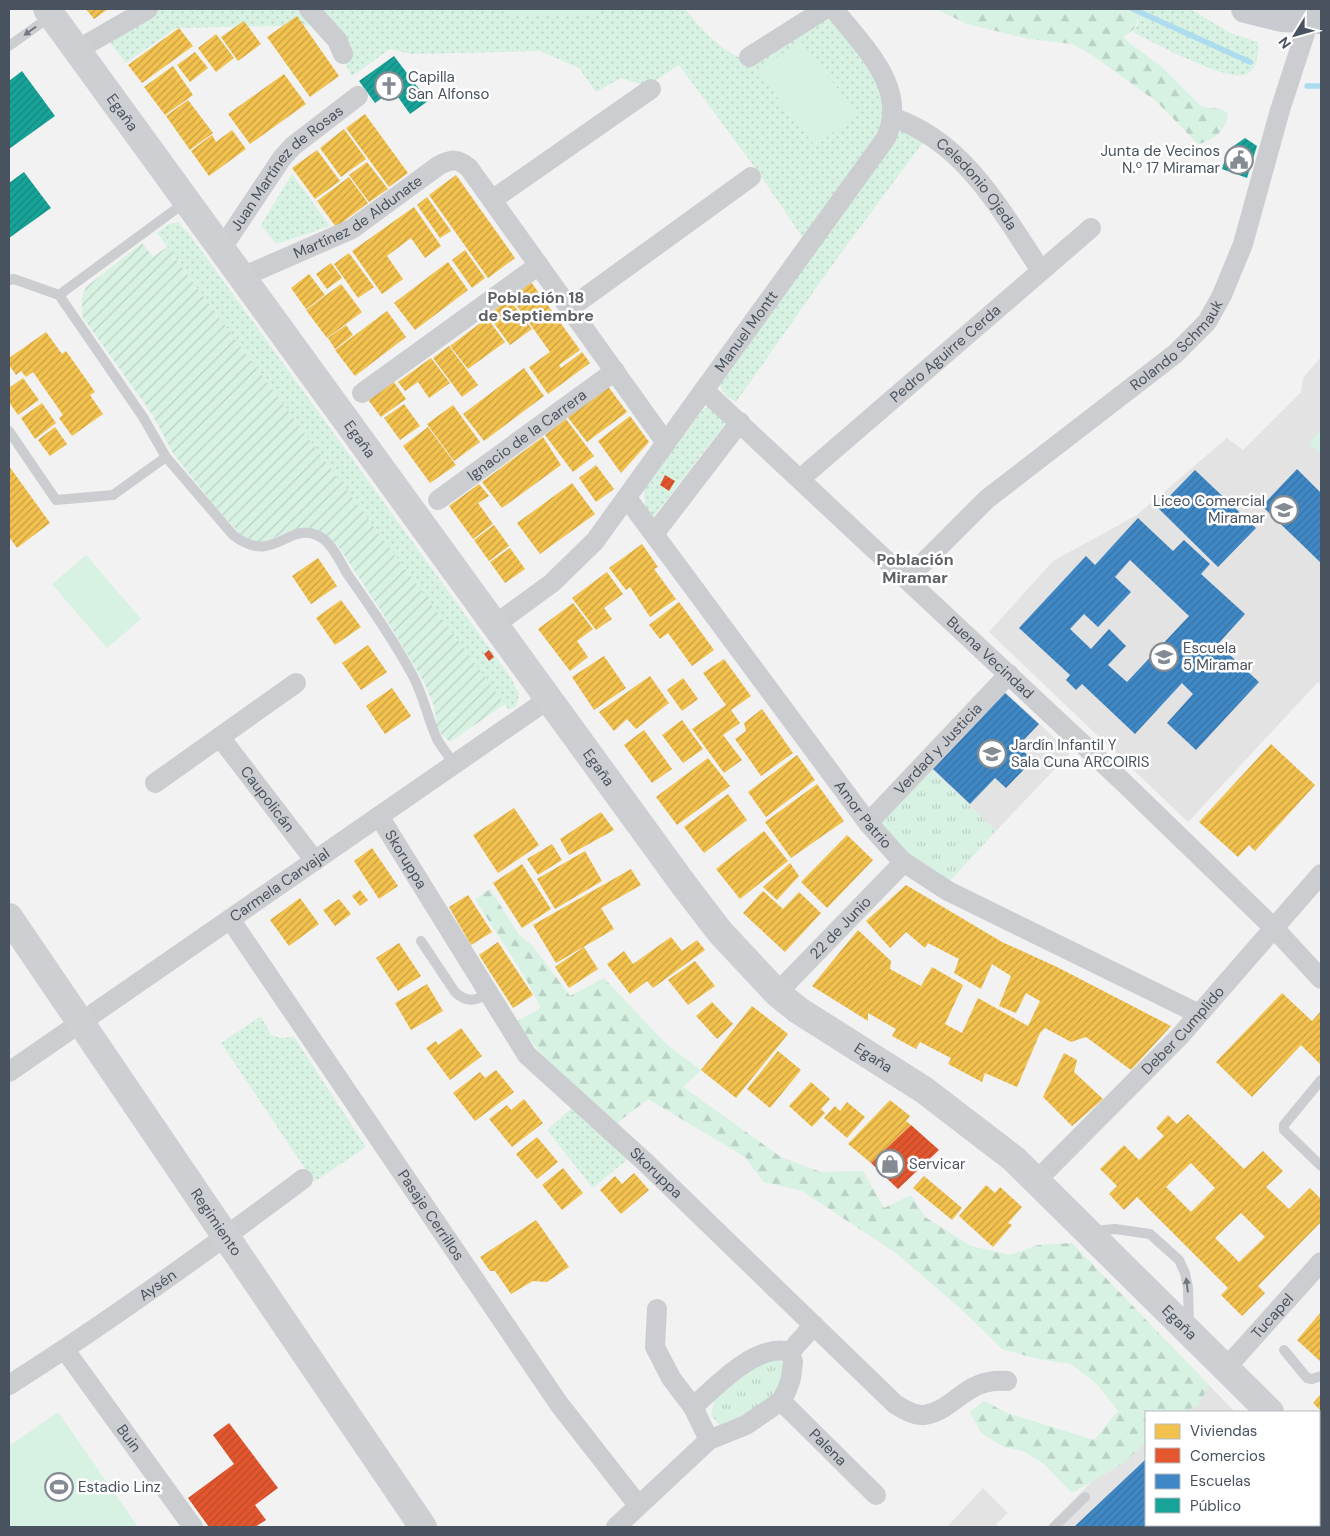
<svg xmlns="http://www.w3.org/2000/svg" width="1330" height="1536" viewBox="0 0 1330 1536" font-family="'DM Sans',sans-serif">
<defs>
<pattern id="grass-dots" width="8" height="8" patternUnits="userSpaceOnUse" patternTransform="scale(1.25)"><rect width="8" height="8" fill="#d7f1e3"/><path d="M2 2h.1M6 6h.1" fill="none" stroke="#bad1c5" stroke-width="1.8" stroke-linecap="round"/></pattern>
<pattern id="forest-firs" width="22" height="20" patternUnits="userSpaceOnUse" patternTransform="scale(1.25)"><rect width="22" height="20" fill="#d7f1e3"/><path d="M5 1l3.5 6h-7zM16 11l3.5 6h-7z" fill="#bad1c5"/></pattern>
<pattern id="park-tufts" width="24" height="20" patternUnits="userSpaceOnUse" patternTransform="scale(1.25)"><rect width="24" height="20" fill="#d7f1e3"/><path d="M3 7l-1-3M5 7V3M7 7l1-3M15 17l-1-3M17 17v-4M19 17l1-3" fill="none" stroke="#bad1c5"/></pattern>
<pattern id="garden-furrows" width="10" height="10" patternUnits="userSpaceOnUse" patternTransform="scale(1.25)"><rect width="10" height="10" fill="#d7f1e3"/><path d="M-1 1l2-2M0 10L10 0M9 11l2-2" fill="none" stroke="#bad1c5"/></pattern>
<pattern id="homes-hatch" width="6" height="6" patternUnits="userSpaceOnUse" patternTransform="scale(1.25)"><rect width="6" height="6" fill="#f2c14e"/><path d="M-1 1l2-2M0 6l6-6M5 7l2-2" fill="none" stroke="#c69f44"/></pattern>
<pattern id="shops-hatch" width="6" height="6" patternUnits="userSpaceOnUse" patternTransform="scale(1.25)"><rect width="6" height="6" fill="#e4572e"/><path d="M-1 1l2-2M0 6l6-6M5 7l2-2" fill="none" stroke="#bb4b2a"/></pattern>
<pattern id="schools-hatch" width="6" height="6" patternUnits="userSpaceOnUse" patternTransform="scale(1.25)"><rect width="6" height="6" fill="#3f88c5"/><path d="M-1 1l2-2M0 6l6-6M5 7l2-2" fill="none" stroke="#3772a3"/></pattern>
<pattern id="public-hatch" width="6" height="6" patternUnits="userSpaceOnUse" patternTransform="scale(1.25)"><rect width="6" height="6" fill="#17a398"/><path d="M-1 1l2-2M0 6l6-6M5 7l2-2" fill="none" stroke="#17877f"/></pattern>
</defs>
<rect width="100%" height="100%" fill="#f2f2f2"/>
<path fill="#e4e3e4" d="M1321,357V685L1318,682L1188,822L989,632L1053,561L1137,515L1227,438L1243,450L1301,392L1303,378Z
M1003,689L1070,753L996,831L929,767Z
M1152,1327L1235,1412H1146V1525H1319V1489L1321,1491V1527H1047L1098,1475Z
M983,1488L1008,1513L996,1524L999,1527H947Z"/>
<path fill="url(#grass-dots)" d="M158,9H685C706,34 720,51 751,62L829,16C847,41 889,86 883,118C882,123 879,128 877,133L803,238L759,173L679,65L647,86L621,78L596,92L579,68L540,51L411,54L390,49L352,76L346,65V54L326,25L176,28L126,63L107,39Z
M1138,9H1191L1230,33L1258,42C1258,52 1258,69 1247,74C1228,83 1152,42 1133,32L1138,25Z
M901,130L924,141L838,257L736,402C729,398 722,393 720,385Z
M292,174L330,226L276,244L261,225Z
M178,222L190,235L511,678L519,694L517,705L509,710L157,233L169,224Z
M708,407L724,422L723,427L653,517L645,507L644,490L703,409Z
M261,1016L271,1035L280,1038L294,1037L366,1147L314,1182L221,1043Z
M572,1108L628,1159L593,1188L547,1130Z"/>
<path fill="url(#forest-firs)" d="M936,9H1138C1138,23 1138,29 1124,36L1127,41L1163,68L1202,107L1221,109L1228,113C1226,130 1215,140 1198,144L1157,102L1092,55L1072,44L1029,39L967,24Z
M490,889L519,935L532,945L570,996L604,978L666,1044L701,1070L683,1087L781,1157L821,1172L863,1171L884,1208L911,1195L925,1217L971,1246L1010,1255L1038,1245L1072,1243L1209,1385L1198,1406L1182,1412H1146V1442L1124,1463L1072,1493L1044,1464L1023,1451L1004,1447L981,1433L970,1412L984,1401L1007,1413L1094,1440L1118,1411L1097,1384L1071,1364L1038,1359L1002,1349L962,1310L896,1253L802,1191L764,1182L745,1157L648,1099L617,1123C581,1091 542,1062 517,1021L541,1008L526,979L475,899Z"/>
<path fill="url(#park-tufts)" d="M929,767L996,831L949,882L906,854L877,822Z
M764,1360H779L784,1365L777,1394L741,1420L719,1425L711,1415L715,1397Z"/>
<path fill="url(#garden-furrows)" d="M142,243L153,257L167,247L505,704L450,742L441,734L437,726L434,706L424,682L380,609L338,546L329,537L310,528L287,532L262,543L243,537L213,504L173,453L152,414L82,316V297L86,287Z"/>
<path fill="#d7f1e3" d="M505,9H594V16L504,15Z
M800,40L857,114L815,146L758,72Z
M1321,430V454L1309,443Z
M86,555L141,619L107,648L52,584Z
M58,1412L138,1527H9V1446Z"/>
<path fill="url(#homes-hatch)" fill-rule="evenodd" d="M86,9H108L94,19Z
M297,16L339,76L310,97L267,37Z
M244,21L261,44L238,61L221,37Z
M179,28L193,46L142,83L128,65Z
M216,34L234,58L216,72L198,48Z
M195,52L208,68L190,82L177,65Z
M173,66L193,95L165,115L144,87Z
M284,74L306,104L250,144L228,114Z
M188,100L213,133L190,150L166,116Z
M365,114L408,173L389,187L346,128Z
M344,129L366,159L341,177L320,148Z
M232,130L246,149L209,176L191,151L212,135L216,142Z
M317,150L340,181L315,199L292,168Z
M367,162L388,189L369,202L349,175Z
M456,175L515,258L488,278L429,195Z
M349,177L368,203L336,227L317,201Z
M427,197L451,231L440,238L417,205Z
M414,207L441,246L425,258L411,238L387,256L403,279L382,294L352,251Z
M465,250L485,278L472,288L452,260Z
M349,253L374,287L358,298L334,264Z
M448,262L468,290L415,330L394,303Z
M331,263L342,278L327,289L316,274Z
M309,274L325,295L306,309L291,288Z
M531,282L580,350L559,365L561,368L582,352L590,363L548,394L529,367L550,352L510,296Z
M341,284L362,312L327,338L306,310Z
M509,299L532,329L510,345L488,315Z
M387,311L406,337L355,376L335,350Z
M487,318L505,342L468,369L450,346Z
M346,325L353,335L335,349L328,338Z
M46,332L62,354L66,351L95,392L90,395L103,414L72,436L59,418L63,415L33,372L26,377L21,371L16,375L9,365V358Z
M449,346L478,385L462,397L433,358Z
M431,358L450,383L429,398L418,382L405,391L398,382Z
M524,368L544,396L484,441L463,414Z
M23,378L39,400L18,415L9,402V388Z
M391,378L406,399L381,417L366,397Z
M607,385L627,412L587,442L566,415Z
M42,403L56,423L35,439L21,418Z
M404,404L420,426L400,440L384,418Z
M453,405L480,442L454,461L427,424Z
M630,416L649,442L621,473L598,441Z
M566,419L594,456L573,472L545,435Z
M55,427L67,444L50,456L38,440Z
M428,427L456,465L430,483L403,446Z
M543,437L561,465L502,508L482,482Z
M596,465L614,489L596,502L579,478Z
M9,466L50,523L17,548L9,537Z
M572,483L595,514L540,554L517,523Z
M479,484L489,496L478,503L493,524L473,539L449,506Z
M494,525L509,546L489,561L474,540Z
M642,544L658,567L654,569L676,599L650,617L630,587L626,590L609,568Z
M510,548L525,569L505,583L490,562Z
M318,558L337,586L311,604L292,576Z
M607,572L623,594L604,608L612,619L596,630L572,598Z
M341,600L361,627L335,645L316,618Z
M679,602L714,650L692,666L668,633L660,639L649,625Z
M573,603L593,629L577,641L588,657L570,671L538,629Z
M368,645L387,672L361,690L342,663Z
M604,656L626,688L594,710L572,677Z
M724,659L751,696L731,710L740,723L723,735L742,760L724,773L692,729L726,705L703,673Z
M650,676L669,703L636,729L627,719L614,731L599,712Z
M683,678L698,699L682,711L667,690Z
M392,688L411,716L385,734L366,706Z
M762,709L793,753L761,776L735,739L746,731L744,723Z
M682,720L703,749L683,763L662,735Z
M644,730L672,769L652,783L624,745Z
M1271,744L1315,785L1255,851L1249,845L1238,857L1199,822Z
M797,755L815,780L766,817L748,792Z
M708,758L730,786L677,825L656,797Z
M817,784L844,821L791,858L765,822Z
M728,794L747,820L704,853L684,827Z
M514,808L539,845L498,873L473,835Z
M601,812L614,830L569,855L560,839Z
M764,831L788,861L740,899L716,869Z
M847,835L873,860L827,908L801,882Z
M552,844L562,860L538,875L527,859Z
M372,848L398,886L379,899L354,861Z
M585,851L602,881L555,909L537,879Z
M790,863L799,876L777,900L763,887Z
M522,864L551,909L522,928L493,883Z
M631,869L641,885L601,908L614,929L556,963L533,925Z
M906,885L1002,942L1057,967L1171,1026L1131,1070L1086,1037L1071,1042L1045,1028L1040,1033L1017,1087L985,1073L982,1082L948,1064L951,1058L920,1042L916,1049L892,1036L896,1029L868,1013V1021L812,986L858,930L891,961L890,969L921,986L932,967L963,985L945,1024L962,1033L978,998L1028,1026L1040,1001L1026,993L1016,1013L999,1006L1011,976L992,964L981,989L954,973L959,959L928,943L925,948L906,932L890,948L866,921Z
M360,890L368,900L360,906L352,896Z
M763,891L783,909L799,892L821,913L785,952L743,913Z
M468,895L492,932L471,945L449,907Z
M300,898L319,924L289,946L270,920Z
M339,899L351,914L335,926L323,910Z
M671,937L682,951L697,940L705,950L653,988L647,981L630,994L607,964L624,951L633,964Z
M498,942L533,995L513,1008L479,955Z
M399,943L421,976L398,991L376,958Z
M584,947L598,969L569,988L555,967Z
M695,961L715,986L688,1005L668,980Z
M427,984L443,1011L411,1030L395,1003Z
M1282,993L1312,1021L1321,1011V1065L1301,1045L1252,1097L1216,1062Z
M712,1002L733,1024L717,1039L696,1016Z
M752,1006L788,1034L736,1098L701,1070Z
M461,1028L482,1056L450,1080L426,1048L436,1041L438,1045Z
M778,1051L801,1070L770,1108L747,1089Z
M1064,1053L1077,1060L1074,1072L1103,1099L1072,1126L1043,1097Z
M496,1070L514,1092L475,1121L453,1093L480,1072L485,1078Z
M811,1082L830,1099L821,1109L825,1113L812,1127L789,1106Z
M524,1099L543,1123L512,1147L489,1119L507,1105L511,1110Z
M890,1100L910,1116L906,1121L911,1125L871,1163L848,1144Z
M847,1102L865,1117L847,1138L824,1118L835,1106L840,1111Z
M1188,1114L1244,1169L1263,1151L1283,1171L1266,1187L1289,1209L1310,1188L1321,1199V1222L1258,1286L1265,1293L1242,1316L1221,1295L1228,1288L1137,1197L1124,1210L1109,1194L1117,1186L1100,1169L1124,1145L1139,1160L1164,1136L1156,1128L1168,1115L1177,1124ZM1191,1163L1215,1188L1191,1212L1166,1187ZM1241,1213L1265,1237L1239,1262L1215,1238Z
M537,1137L558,1162L537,1179L516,1154Z
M563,1168L583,1193L562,1210L542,1185Z
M634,1173L649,1190L621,1214L600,1190L615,1176L622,1184Z
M924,1176L962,1208L952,1220L913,1188Z
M986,1185L995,1193L1000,1187L1022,1207L1008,1223L1012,1225L993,1247L959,1216Z
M536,1220L569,1267L547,1282L533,1281L511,1294L495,1271H490L480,1257Z
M1321,1312V1362L1297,1340Z
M1321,1394V1411L1313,1403Z"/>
<path fill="url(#shops-hatch)" d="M665,475L675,481L669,491L660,485Z
M489,650L494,657L489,661L484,654Z
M911,1125L939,1150L898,1189L871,1163Z
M229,1423L278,1488L255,1505L266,1520L255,1527H209L188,1498L234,1464L213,1435Z"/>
<path fill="url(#schools-hatch)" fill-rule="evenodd" d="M1297,469L1321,493V563L1262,506Z
M1195,470L1256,528L1218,567L1158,508Z
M1138,518L1173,551L1184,540L1210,564L1201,574L1245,614L1218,644L1259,682L1196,750L1167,723L1193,694L1182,683L1135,734L1082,684L1076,690L1066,680L1070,675L1019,628L1086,556L1095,565ZM1130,560L1189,616L1127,682L1108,665L1126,646L1109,629L1091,649L1070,629L1084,614L1098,627L1131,592L1115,577Z
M1005,693L1039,724L1018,746L1033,760L1006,788L995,778L970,804L933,769Z
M1146,1459V1525H1156L1153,1527H1074Z
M1165,1525H1188L1190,1527H1167Z
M1239,1525H1313L1314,1527H1233Z"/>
<path fill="url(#public-hatch)" d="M394,56L428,101L410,114L393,90L375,103L359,81Z
M22,71L55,116L9,149V81Z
M1245,138L1257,146L1247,178L1222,169L1228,150Z
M24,172L51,208L9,238V183Z"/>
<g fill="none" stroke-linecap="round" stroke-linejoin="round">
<path stroke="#acdcee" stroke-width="5.5" d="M1133,9L1250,62
M1307,86H1321"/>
<path stroke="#cccdd0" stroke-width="10" d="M9,46L51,16
M9,280L14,279L59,295L143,417L166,457L233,535C276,568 288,517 322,538C333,545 341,564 348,575C371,608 395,642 414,678C424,698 428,719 437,739C442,748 449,756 454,764
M59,295L187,201
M9,431L56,500L113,495L166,457
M421,941L455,992C467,1003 474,1001 488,994
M1321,1080L1284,1125V1130L1321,1166
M1094,1231L1115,1229L1150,1234L1179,1260L1185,1273L1188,1288L1189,1326
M1284,1350L1307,1378L1312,1379L1321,1376
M1054,1527L1085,1497"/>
<g stroke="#cccdd0" stroke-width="20">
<path d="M309,9L337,40L343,54"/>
<path d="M77,50L148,9"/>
<path d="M749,57L825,9"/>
<path id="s1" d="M894,118C965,142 1001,211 1040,269"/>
<path d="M492,200L651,89"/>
<path id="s2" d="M222,248L282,158L293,146L358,96"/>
<path id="s3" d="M242,277L352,229L438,166C451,159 458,158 469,168L666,443"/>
<path d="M570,308L751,177"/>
<path id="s4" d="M704,390L1121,780L1274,928L1321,979"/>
<path d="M362,393L539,265"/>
<path id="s5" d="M800,479L1091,228"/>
<path id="s6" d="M627,498L868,823L902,861L948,891L1199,1014"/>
<path id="s7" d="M438,500L615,371"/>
<path d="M654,534L740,422"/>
<path id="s8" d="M907,579L987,499L1175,354L1207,322L1222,295L1243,244L1280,110L1309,21"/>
<path id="s9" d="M496,624L552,583L595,541L886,138C909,87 863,47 834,9"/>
<path id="s10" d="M220,737L315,861"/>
<path d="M155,783L296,683"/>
<path id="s11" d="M379,816L527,1055L644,1161L895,1404C903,1409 914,1416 924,1415C955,1411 965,1377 1007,1381"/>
<path id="s12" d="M868,823L1009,674"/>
<path id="s13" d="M230,919L559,1404L638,1505"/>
<path id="s14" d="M777,993L904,862"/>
<path id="s15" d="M9,1072L550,698"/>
<path id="s16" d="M1037,1180L1180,1036L1321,874"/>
<path d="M657,1309L655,1347L671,1378L693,1407"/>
<path id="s17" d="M65,1350L193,1527"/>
<path d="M790,1352L814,1325"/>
<path id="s18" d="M1225,1369L1321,1262"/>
<path id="s19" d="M9,1385C110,1321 207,1251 303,1179"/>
<path id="s20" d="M781,1401L876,1495"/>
<path d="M709,1440L693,1407C716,1386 757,1342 790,1352"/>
<path d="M616,1527L709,1440L746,1425L781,1401L787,1390L791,1378L793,1362L790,1352"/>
</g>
<g stroke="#cdcfd3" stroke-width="28">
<path id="s21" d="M47,9L684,885L720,932L777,993L798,1010L924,1090L1014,1159L1270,1412"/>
<path id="s22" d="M9,917L423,1527"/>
<path d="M1319,1455L1321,1457"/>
</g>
<path stroke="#c8cbcf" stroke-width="28" d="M1245,9L1282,18L1321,20"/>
</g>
<defs><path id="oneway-solid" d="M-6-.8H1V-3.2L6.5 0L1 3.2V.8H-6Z" transform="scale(1.25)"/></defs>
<g fill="#707881">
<use href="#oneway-solid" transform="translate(30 31) rotate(144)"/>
<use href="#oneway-solid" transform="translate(1187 1285) rotate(-97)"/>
</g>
<defs>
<symbol id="church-ring" viewBox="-11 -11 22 22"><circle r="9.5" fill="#fff" stroke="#848b92" stroke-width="1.5"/><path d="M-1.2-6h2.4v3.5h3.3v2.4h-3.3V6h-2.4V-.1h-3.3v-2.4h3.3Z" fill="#848b92"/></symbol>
<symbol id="civic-ring" viewBox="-11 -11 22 22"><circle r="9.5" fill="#fff" stroke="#848b92" stroke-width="1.5"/><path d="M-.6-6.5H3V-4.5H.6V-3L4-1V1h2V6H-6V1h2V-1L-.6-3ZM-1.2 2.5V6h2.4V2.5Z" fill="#848b92"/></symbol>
<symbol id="school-ring" viewBox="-11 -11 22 22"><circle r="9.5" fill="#fff" stroke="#848b92" stroke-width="1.5"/><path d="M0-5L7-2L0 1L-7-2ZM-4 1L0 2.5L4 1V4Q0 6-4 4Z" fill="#848b92"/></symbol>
<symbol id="shop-ring" viewBox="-11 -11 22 22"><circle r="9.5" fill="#fff" stroke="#848b92" stroke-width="1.5"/><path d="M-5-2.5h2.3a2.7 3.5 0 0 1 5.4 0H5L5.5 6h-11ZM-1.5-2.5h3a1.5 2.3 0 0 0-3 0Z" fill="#848b92"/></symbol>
<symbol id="stadium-ring" viewBox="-11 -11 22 22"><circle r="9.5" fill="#fff" stroke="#848b92" stroke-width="1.5"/><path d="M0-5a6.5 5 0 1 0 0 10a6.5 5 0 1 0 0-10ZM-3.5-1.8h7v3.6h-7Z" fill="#848b92"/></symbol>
</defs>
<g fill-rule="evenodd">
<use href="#church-ring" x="373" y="70" width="32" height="32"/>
<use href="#civic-ring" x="1223" y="144" width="32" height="32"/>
<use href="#school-ring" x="1268" y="494" width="32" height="32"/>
<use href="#school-ring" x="1148" y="641" width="32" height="32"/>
<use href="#school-ring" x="976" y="738" width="32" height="32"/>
<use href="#shop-ring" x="874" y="1148" width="32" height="32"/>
<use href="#stadium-ring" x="43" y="1471" width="32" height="32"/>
</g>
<g text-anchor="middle" stroke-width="5" stroke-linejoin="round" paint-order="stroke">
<g font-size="15" fill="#49535f" stroke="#fff" text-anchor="start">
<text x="408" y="82">Capilla<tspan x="408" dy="17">San Alfonso</tspan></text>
<text x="1220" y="156" text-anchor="end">Junta de Vecinos<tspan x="1220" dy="17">N.º 17 Miramar</tspan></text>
<text x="1265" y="506" text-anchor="end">Liceo Comercial<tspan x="1265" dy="17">Miramar</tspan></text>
<text x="1183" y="653">Escuela<tspan x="1183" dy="17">5 Miramar</tspan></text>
<text x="1011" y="750">Jardín Infantil Y<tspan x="1011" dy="17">Sala Cuna ARCOIRIS</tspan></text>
<text x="909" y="1169">Servicar</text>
<text x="78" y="1492">Estadio Linz</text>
</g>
<g font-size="15" fill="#49535f" stroke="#fff">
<text dy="5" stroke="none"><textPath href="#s21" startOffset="128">Egaña</textPath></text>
<text dy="5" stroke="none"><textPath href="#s2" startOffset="104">Juan Martínez de Rosas</textPath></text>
<text dy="5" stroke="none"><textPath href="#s1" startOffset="108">Celedonio Ojeda</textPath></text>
<text dy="5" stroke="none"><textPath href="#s3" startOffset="131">Martínez de Aldunate</textPath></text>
<text dy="5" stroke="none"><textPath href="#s9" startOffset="388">Manuel Montt</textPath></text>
<text dy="5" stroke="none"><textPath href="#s8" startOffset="358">Rolando Schmauk</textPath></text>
<text dy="5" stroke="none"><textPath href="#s5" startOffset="192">Pedro Aguirre Cerda</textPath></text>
<text dy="5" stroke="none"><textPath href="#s7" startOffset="110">Ignacio de la Carrera</textPath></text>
<text dy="5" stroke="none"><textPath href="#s21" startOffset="532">Egaña</textPath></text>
<text dy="5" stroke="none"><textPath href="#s4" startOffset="392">Buena Vecindad</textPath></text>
<text dy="5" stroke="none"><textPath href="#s12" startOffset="102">Verdad y Justicia</textPath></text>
<text dy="5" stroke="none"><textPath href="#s21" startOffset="938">Egaña</textPath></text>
<text dy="5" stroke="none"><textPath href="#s10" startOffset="78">Caupolicán</textPath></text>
<text dy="5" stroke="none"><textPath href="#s6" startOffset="395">Amor Patrio</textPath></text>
<text dy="5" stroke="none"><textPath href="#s11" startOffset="51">Skoruppa</textPath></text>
<text dy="5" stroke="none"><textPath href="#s15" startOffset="329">Carmela Carvajal</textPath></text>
<text dy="5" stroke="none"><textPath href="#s14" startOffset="91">22 de Junio</textPath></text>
<text dy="5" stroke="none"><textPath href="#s16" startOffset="209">Deber Cumplido</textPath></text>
<text dy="5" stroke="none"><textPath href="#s21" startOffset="1342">Egaña</textPath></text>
<text dy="5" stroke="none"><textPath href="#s11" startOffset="456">Skoruppa</textPath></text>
<text dy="5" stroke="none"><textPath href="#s13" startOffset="358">Pasaje Cerrillos</textPath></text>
<text dy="5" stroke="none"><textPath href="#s22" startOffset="369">Regimiento</textPath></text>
<text dy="5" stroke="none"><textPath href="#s19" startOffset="179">Aysén</textPath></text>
<text dy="5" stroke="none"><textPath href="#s18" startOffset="71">Tucapel</textPath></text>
<text dy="5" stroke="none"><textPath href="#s21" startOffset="1748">Egaña</textPath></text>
<text dy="5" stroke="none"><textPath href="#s17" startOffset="109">Buin</textPath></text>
<text dy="5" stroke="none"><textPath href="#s20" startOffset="66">Palena</textPath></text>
</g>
<g font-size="16" font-weight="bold" fill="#5d6166" stroke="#fff">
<text x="536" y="303">Población 18<tspan x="536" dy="18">de Septiembre</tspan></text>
<text x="915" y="565">Población<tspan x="915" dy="18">Miramar</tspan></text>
</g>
</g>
<rect width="1330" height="1536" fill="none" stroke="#49535f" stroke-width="20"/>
<rect x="1145" y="1411" width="175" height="115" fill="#ffffff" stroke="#b6babf"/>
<rect x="1155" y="1424" width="25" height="15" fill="#f2c14e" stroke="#b6babf"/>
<text x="1190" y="1436" font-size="15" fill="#49535f">Viviendas</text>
<rect x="1155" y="1448" width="25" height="15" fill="#e4572e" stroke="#b6babf"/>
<text x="1190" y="1461" font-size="15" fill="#49535f">Comercios</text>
<rect x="1155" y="1474" width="25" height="15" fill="#3f88c5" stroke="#b6babf"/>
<text x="1190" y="1486" font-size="15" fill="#49535f">Escuelas</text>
<rect x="1155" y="1498" width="25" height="15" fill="#17a398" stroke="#b6babf"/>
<text x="1190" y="1511" font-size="15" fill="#49535f">Público</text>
<g transform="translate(1295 35) rotate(233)" stroke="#ffffff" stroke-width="4" paint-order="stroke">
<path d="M0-4L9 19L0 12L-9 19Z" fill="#49535f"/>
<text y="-8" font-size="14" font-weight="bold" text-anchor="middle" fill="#49535f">N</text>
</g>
</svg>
